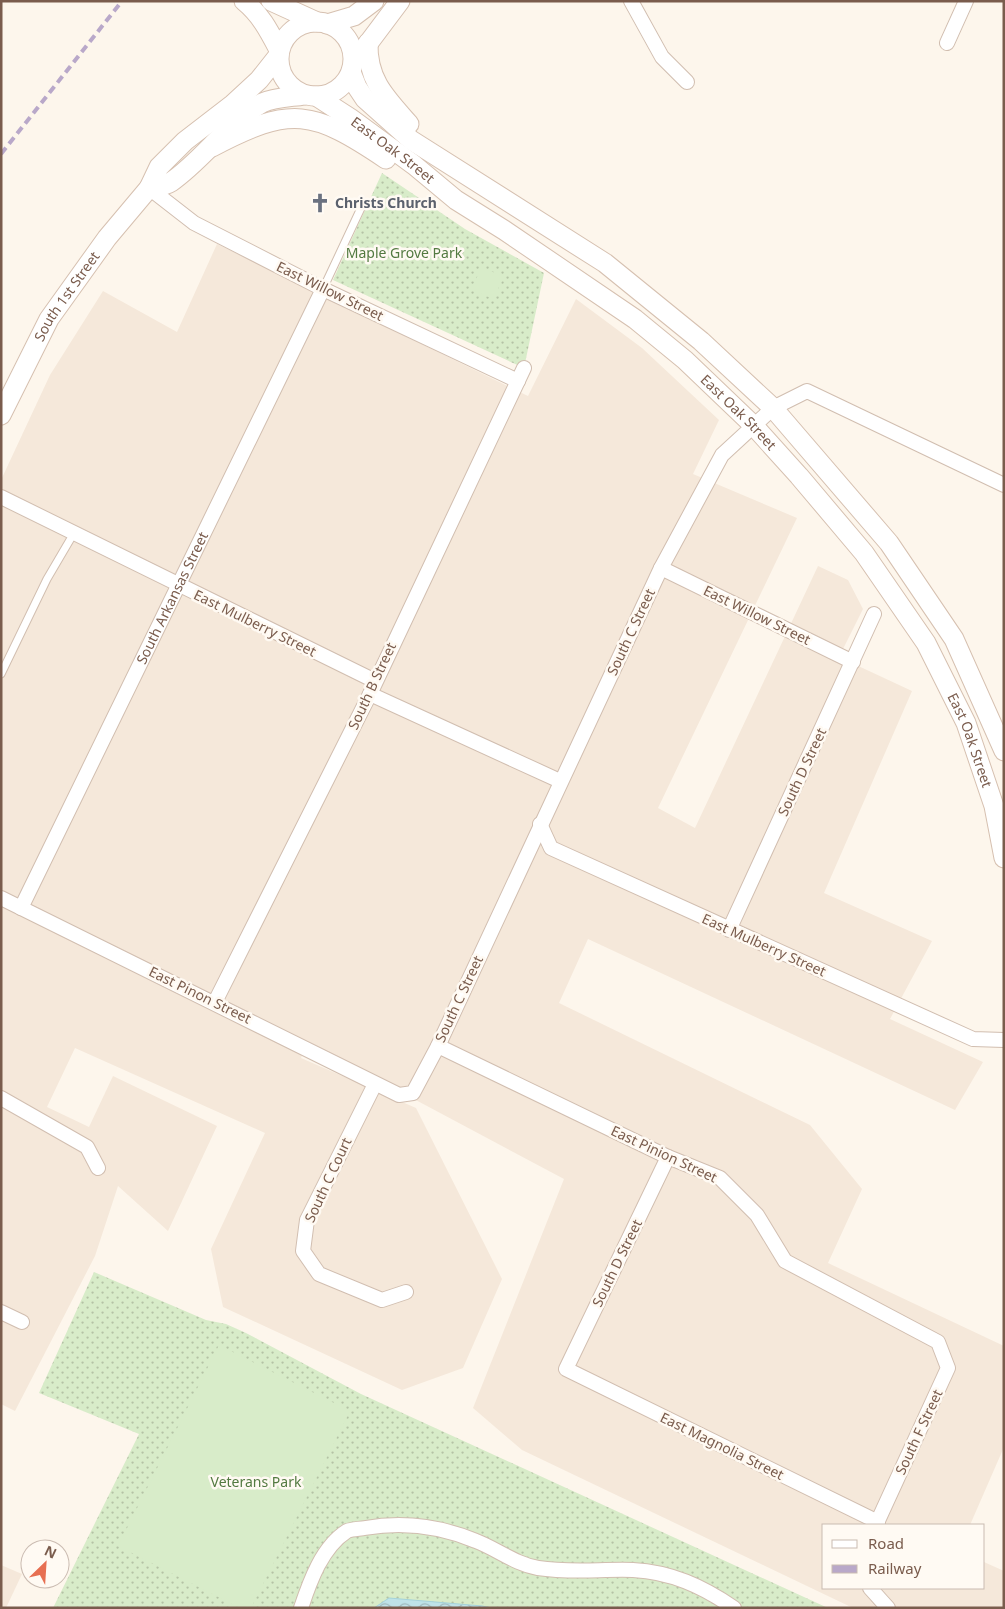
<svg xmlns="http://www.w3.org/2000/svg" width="1005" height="1609" viewBox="0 0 1005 1609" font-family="'Noto Sans',sans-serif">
<defs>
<pattern id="grass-dots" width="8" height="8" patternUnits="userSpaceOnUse" patternTransform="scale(1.25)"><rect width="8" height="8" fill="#d8ecc9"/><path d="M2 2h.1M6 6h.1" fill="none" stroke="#b4c2a5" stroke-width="1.8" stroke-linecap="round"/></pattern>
<pattern id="water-waves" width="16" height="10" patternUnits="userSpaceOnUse" patternTransform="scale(1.25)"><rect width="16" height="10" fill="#bfe3e8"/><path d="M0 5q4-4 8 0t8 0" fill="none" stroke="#a0bbbe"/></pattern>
</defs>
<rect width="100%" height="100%" fill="#fdf6ec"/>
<path fill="#f5e8da" d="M217,244L528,396L576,299L642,348L719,420L693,474L797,518L658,808L695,828L818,566L848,580L863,609L839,657L912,691L824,893L932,941L890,1019L983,1062L955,1110L588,939L559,1003L810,1125L862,1189L828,1263L1004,1346V1447L970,1525H824V1588H984V1562L1004,1571V1608H853L522,1450L473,1408L564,1179L307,1042L301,1058L416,1108L502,1279L463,1368L402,1390L223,1307L211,1249L265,1133L75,1048L47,1107L89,1127L113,1076L217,1126L168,1231L118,1186L95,1256L15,1411L1,1404V480L50,375L103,291L177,332Z
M1,1565L22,1574L6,1608H1Z"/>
<path fill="url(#grass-dots)" d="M382,173L465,229L544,273L524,368L333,280Z
M94,1272L206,1320L226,1324L246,1333L361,1394L828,1608H53L139,1434L39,1393Z"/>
<path fill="#d8ecc9" d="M482,267L504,277L493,299L471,289Z
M219,1345L350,1411L251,1608H240L118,1546Z"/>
<path fill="url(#water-waves)" stroke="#a5d3da" d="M389,1598L482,1606L492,1608H374Z"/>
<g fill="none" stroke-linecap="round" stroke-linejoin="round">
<defs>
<path id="lane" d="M323,289L361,208
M1,674L47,579L74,533"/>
<g id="street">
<path d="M631,1L662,57L687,82"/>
<path d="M947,43L966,1"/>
<path d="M149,188L194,223L323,289L518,381"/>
<path d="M1,497L375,681"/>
<path d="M661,568L853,662"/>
<path d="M370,694L560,781"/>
<path d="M540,824L551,848L973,1039L1004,1040"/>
<path d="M1,898L399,1095L413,1093L438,1046L661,568L722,455L773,408L807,391L1004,485"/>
<path id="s1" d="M21,908L323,289"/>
<path d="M729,930L874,614"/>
<path d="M215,1002L370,694L524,368"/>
<path d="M438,1046L668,1157L720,1178L757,1215L785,1261L938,1342L948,1368L876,1525"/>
<path d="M375,1084L307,1220L303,1251L319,1274L382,1300L406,1292"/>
<path d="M1,1098L87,1147L98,1168"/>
<path d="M668,1157L566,1369L878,1522"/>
<path d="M1,1312L22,1322"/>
<path d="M870,1588L888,1608"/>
<path d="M301,1608C310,1581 322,1547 347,1531C352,1529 360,1529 365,1528C404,1521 440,1526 476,1541C497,1549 515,1564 538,1568C570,1573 601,1569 633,1570C671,1572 702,1586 734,1608"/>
</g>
<g id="secondary">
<path d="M244,1C261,15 269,31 279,50"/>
<path d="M271,1L317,22"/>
<circle cx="316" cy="59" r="37"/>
<path d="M327,24L354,16L374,1"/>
<path d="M368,43C367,80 386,98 409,124"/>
<path d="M361,53L400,1"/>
<path d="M351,72L357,87L365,99L411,140L605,263L701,341L773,408L889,543L954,639L1004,751"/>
<path id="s2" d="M316,96L350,118L414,165L456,200L504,230L635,319L685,360L753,425L799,476L864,553L926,643L966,723L994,806L1004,858"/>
<path d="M212,147C291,105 313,110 386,159"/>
<path d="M149,188C156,187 165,186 171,182C204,159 227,123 262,103C274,97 291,97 304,95"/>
<path id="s3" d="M1,415L49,319L107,238L149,188L159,167L185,141L233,104L259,80L278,56"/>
</g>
</defs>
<use href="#lane" stroke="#d1beb0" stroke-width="9"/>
<use href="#street" stroke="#d1beb0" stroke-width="16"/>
<use href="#secondary" stroke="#d6c0b0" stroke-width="21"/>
<use href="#lane" stroke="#fff" stroke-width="7"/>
<use href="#street" stroke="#fff" stroke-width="14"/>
<use href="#secondary" stroke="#fff" stroke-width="19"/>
<path stroke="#b9a8c9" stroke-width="4" stroke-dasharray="8 5" stroke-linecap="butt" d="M1,154L122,1"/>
</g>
<defs>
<symbol id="church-bare" viewBox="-9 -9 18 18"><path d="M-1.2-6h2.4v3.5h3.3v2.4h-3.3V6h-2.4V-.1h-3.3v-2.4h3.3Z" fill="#6b7280" stroke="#fffaf3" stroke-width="2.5" paint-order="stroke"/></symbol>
</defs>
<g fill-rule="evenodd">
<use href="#church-bare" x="306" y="189" width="28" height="28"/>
</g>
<g text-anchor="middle" stroke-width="5" stroke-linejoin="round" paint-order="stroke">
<g font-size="14" fill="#7a5c4d" stroke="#fffaf3">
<text dy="5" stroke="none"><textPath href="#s2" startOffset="94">East Oak Street</textPath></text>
<text transform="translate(330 291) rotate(26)" y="5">East Willow Street</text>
<text dy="5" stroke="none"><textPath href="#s3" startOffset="136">South 1st Street</textPath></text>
<text dy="5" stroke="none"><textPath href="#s2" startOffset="529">East Oak Street</textPath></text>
<text dy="5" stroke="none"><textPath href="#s1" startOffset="345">South Arkansas Street</textPath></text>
<text transform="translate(757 615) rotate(26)" y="5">East Willow Street</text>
<text transform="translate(255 623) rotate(26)" y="5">East Mulberry Street</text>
<text transform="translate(631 632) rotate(-65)" y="5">South C Street</text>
<text transform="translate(372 686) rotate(-65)" y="5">South B Street</text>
<text dy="5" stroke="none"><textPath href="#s2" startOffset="934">East Oak Street</textPath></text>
<text transform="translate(802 772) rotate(-65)" y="5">South D Street</text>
<text transform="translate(764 945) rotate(24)" y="5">East Mulberry Street</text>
<text transform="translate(200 995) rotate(26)" y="5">East Pinon Street</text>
<text transform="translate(459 999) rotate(-65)" y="5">South C Street</text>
<text transform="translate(664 1154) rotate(25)" y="5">East Pinion Street</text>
<text transform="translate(328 1180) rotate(-65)" y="5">South C Court</text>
<text transform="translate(617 1263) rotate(-64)" y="5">South D Street</text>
<text transform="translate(919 1432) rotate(-65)" y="5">South F Street</text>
<text transform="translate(722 1446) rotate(26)" y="5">East Magnolia Street</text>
</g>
<g font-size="14" font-weight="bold" fill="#5b616d" stroke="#fffaf3" text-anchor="start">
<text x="335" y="208">Christs Church</text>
</g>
<g font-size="14" fill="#537a41" stroke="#fffaf3">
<text x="404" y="258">Maple Grove Park</text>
<text x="256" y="1487">Veterans Park</text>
</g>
</g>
<rect width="1005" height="1609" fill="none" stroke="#7a5c4d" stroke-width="5"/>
<rect x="822" y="1524" width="162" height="65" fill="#fffaf3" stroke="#cabbb1"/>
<rect x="832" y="1540" width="25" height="8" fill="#ffffff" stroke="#cabbb1"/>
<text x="868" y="1549" font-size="15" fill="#7a5c4d">Road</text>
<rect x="832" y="1565" width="25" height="8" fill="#b9a8c9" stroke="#cabbb1"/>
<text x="868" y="1574" font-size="15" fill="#7a5c4d">Railway</text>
<g transform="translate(45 1564) rotate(25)"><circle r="24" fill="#fffaf3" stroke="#cabbb1"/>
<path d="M0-4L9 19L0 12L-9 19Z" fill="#e76f51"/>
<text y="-8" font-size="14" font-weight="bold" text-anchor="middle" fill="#7a5c4d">N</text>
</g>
</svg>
